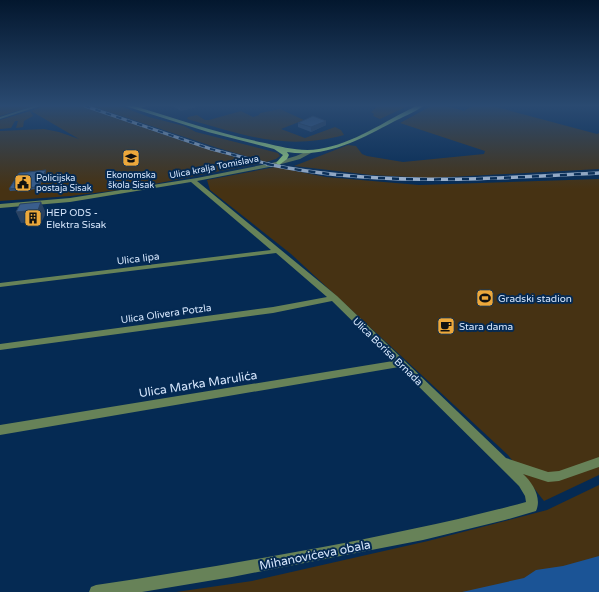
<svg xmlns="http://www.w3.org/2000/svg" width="599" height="592" viewBox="0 0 599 592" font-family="'Varela Round',sans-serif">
<rect width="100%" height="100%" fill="#052a53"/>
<path fill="#463213" d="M0,106H33L0,116Z
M40,106H83L180,140L234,157L261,163L134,188L71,196L0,201V131L44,129L59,132L79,139L31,111L41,107Z
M91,106H120L149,117L184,126L196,132L278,153L280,156L276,159L266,162L218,148Z
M375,106H408L380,119L373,116L374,114L371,112L377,107Z
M431,106H446L464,111L472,106H492L597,134L599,133V169L431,178L371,175L294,166L348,145L356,146L362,154L367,156L403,162L484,154L485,151L400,123Z
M280,109L304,120L281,129L305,138L335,127L341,130L344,135C284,151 244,135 187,119L188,117L197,115L205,120H209L241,111L253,117L259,115L260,113Z
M30,111L33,116L24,121L23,127L16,128L18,121H15L11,128L0,129V120Z
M275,167L326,177L419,185L599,179V475L544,501L508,455L291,254L210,190L207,180Z
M599,485V592H176L252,581L428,541L547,510Z"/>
<path fill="#1b5496" d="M599,556V592H462L524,578L536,570L563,566Z"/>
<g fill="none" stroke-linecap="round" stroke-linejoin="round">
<path fill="#678258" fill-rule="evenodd" d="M34,106H40L0,119V117Z
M139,106H146L136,109L134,108Z
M308,151L313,152L300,159L274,166L197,181L337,296L506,458L548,472L559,471L599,457V467L559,481L548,482L523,474C533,483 542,498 536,511L505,520L423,540L232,577L142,592H89L91,587L96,585C172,574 247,561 323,547C391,534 459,520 526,502L525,496L519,486L399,367L0,435V425L393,361L332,301L273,313L0,350V344L273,307L327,297L276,253L0,287V283L271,250L191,182L70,202L0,208V204L70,198L197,178L272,163L296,156Z"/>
<path fill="#a3db83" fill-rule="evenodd" d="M125,106H134C177,119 221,134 265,143C282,147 301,152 319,149C353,144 385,121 416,106H423C414,113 402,117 393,122C359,140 326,158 287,152L289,155L287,159L279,165L276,163L283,155L274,149L208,132Z"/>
<defs>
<path id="rail-far1" d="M85,106L211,149L272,165"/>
<path id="rail" d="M267,164C377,187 488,179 599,173"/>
</defs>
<use href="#rail-far1" stroke="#a6bbd5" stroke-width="3"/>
<use href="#rail" stroke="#a6bbd5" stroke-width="3.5"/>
<use href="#rail-far1" stroke="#052a53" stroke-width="2" stroke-dasharray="5.5" stroke-linecap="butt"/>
<use href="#rail" stroke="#052a53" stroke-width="2.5" stroke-dasharray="7" stroke-linecap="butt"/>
</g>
<path fill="#325178" d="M173,106H196V107L181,111Z
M298,123L326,125L311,132L298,127Z
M46,173L38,189L10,191L9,189Z"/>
<path fill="#294262" d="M180,106H196V107L181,111Z
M326,121V125L311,132V127Z
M46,170V173L38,189L37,187Z
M41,202L46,213L42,221L21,223L16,212Z"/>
<path fill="#3a5e8c" stroke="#294262" d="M313,116L326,121L311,127L298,123Z
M46,170L37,187L9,189L19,173Z
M41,202L38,210L16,212L20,204Z"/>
<linearGradient id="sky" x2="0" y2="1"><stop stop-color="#03172e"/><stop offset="0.56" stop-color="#2a4a71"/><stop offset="1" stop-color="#2a4a71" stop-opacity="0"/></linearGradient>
<rect width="599" height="189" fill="url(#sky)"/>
<defs>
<symbol id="school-square" viewBox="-11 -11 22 22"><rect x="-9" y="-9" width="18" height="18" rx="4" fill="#eda83b" stroke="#052a53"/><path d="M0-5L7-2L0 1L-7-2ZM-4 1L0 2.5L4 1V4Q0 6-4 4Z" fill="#111"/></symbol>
<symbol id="civic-square" viewBox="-11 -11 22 22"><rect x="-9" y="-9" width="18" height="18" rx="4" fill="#eda83b" stroke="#052a53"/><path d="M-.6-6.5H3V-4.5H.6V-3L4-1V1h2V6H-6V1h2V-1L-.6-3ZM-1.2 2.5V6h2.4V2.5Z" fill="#111"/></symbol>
<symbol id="building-square" viewBox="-11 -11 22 22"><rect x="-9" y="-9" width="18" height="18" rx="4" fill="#eda83b" stroke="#052a53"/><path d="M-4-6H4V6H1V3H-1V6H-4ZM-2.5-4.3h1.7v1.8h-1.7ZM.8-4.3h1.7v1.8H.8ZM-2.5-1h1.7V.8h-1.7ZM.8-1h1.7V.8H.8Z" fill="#111"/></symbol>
<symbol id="stadium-square" viewBox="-11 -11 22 22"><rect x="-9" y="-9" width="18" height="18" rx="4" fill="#eda83b" stroke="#052a53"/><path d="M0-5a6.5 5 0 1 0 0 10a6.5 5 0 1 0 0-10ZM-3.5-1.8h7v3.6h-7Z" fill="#111"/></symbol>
<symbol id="cafe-square" viewBox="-11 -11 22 22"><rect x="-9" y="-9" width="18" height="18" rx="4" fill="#eda83b" stroke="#052a53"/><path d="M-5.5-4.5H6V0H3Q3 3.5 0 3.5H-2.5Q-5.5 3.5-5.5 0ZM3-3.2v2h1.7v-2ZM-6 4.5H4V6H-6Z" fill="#111"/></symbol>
</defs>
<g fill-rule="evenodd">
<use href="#school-square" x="121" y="148" width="20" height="20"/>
<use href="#civic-square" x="13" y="173" width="20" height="20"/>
<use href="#building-square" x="23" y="208" width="20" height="20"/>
<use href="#stadium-square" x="475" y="288" width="20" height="20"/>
<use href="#cafe-square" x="436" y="316" width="20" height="20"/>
</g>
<g text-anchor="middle" stroke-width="4" stroke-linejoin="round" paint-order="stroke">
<g font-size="9" fill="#d6e6fc" stroke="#052a53">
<text transform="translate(214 167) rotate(-11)" y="3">Ulica kralja Tomislava</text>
</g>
<g font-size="9" fill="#d6e6fc" stroke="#052a53">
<text x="131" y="178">Ekonomska<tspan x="131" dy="10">škola Sisak</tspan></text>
<text x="36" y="181" text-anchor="start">Policijska<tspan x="36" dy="10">postaja Sisak</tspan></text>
</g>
<g font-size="10" fill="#d6e6fc" stroke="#052a53" text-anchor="start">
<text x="46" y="216">HEP ODS -<tspan x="46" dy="12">Elektra Sisak</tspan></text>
<text x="498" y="302">Gradski stadion</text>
<text x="459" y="330">Stara dama</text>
</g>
<g font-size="10" fill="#d6e6fc" stroke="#052a53">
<text transform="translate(138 258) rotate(-7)" y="4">Ulica lipa</text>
<text transform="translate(166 313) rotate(-8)" y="4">Ulica Olivera Potzla</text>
<text transform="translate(388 351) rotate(44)" y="4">Ulica Borisa Brnada</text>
</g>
<g font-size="12" fill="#d6e6fc" stroke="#052a53">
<text transform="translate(198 384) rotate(-9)" y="4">Ulica Marka Marulića</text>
<text transform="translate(315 555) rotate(-11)" y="4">Mihanovićeva obala</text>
</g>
</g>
</svg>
